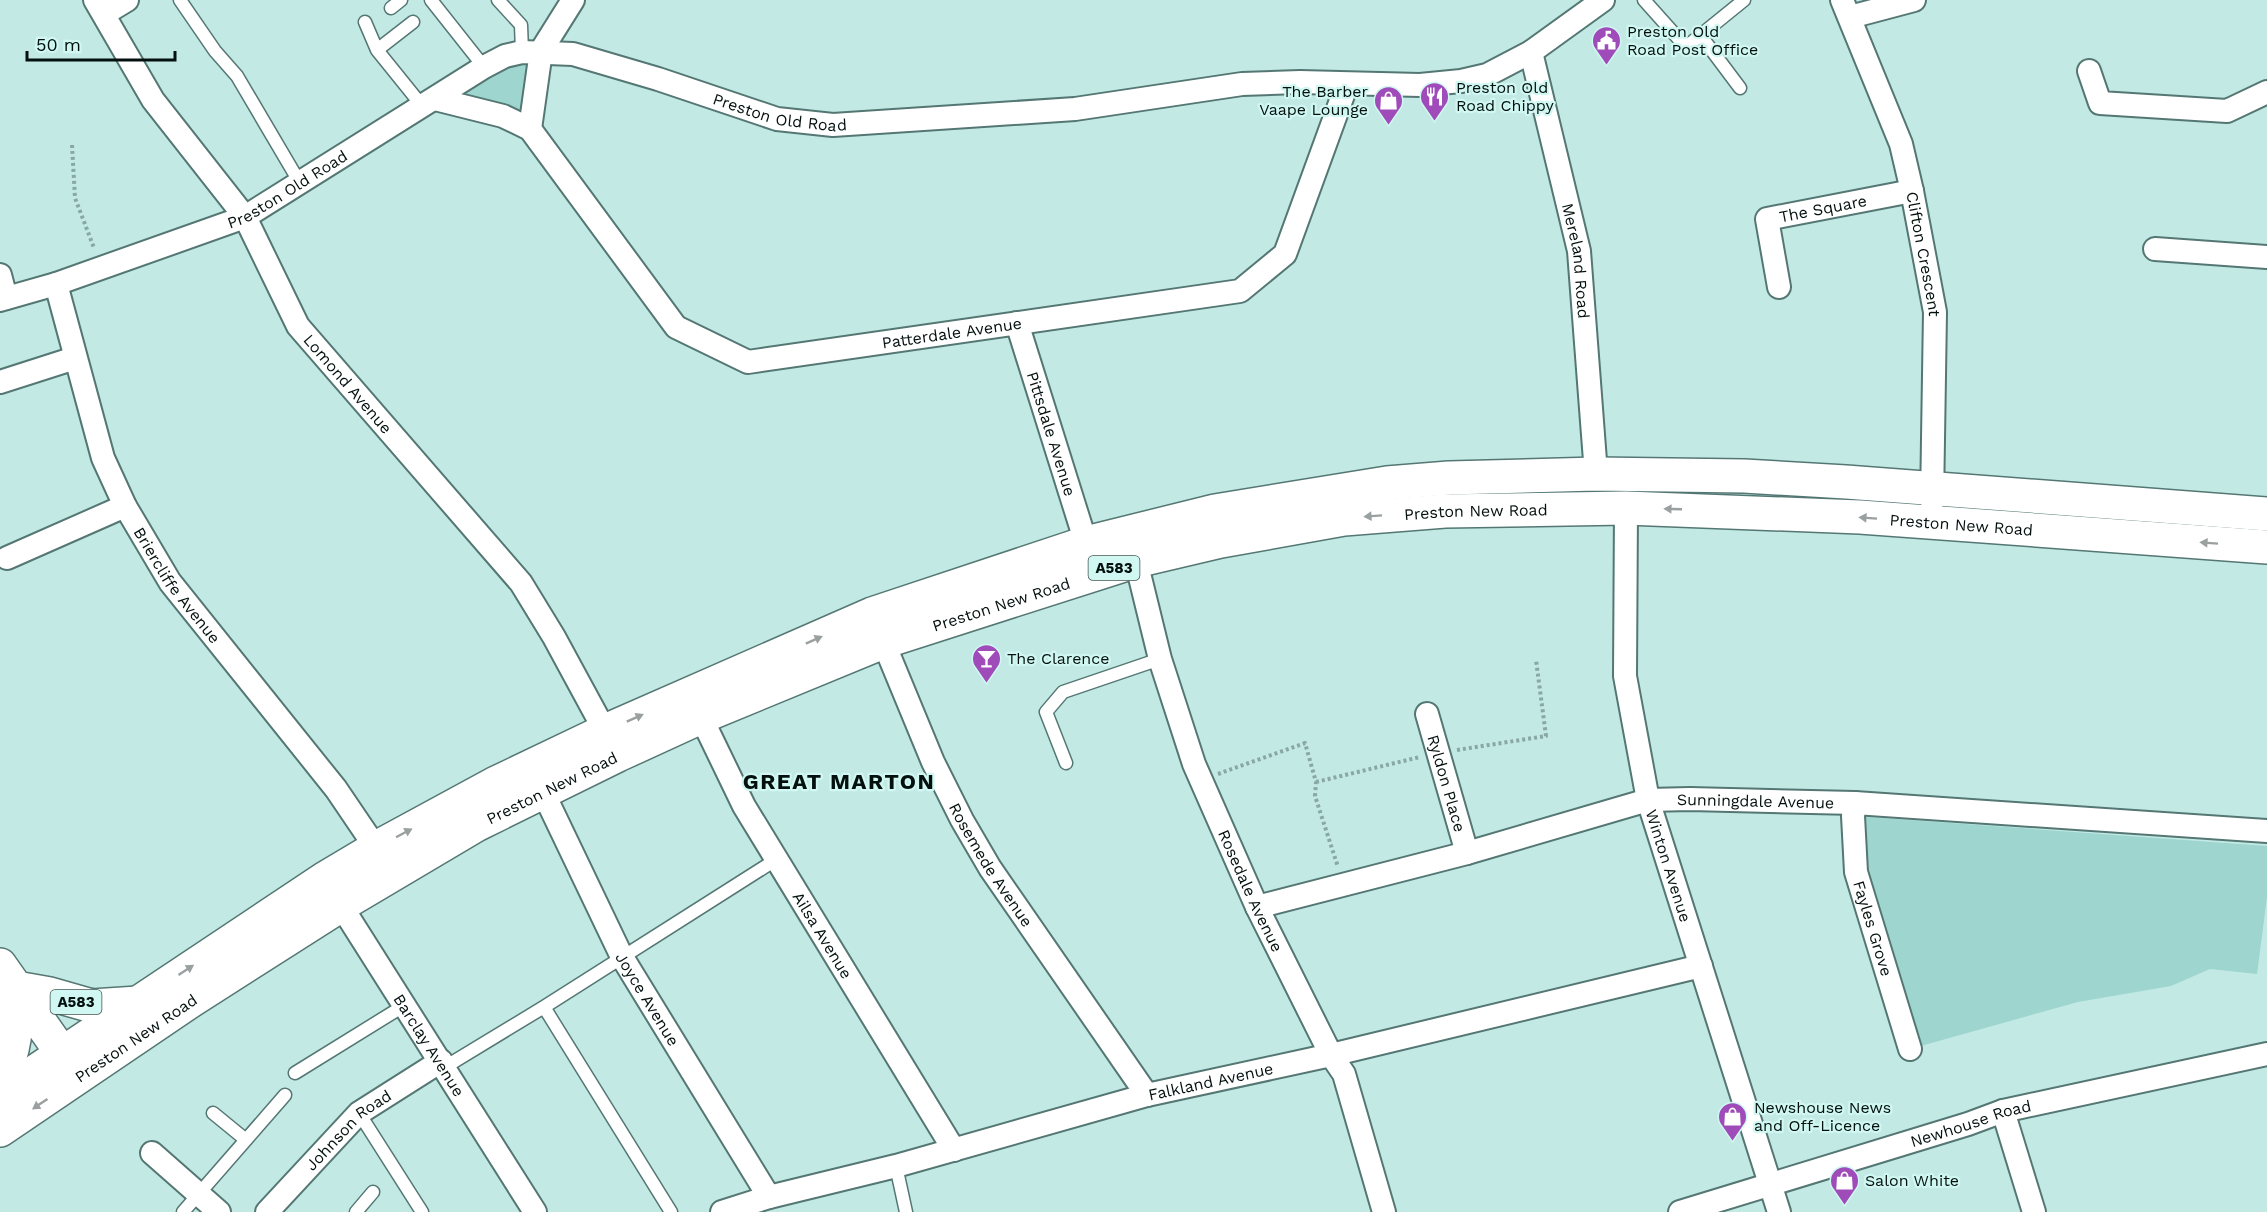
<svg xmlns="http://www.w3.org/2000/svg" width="2267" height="1212" viewBox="0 0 2267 1212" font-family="'Work Sans',sans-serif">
<rect width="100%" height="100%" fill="#c3e9e5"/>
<path fill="#9ed5ce" d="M530,59L522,111L520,115L456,95L501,66Z
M1853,816L2267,846V897L2257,974L2210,969L2171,986L2078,1002L1910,1049Z"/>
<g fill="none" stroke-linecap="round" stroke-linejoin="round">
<defs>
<path id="service" d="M180,0L215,51L237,76L300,183
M431,0L484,67
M498,0L521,25L522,52
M1644,0L1686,47L1744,0
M391,8L401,0
M365,22L377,50
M413,22L377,50L423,107
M1701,36L1740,88
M1066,763L1046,712L1063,692L1160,659
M544,1007L671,1212
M445,1067L544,1007L777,859
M295,1073L405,1005
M213,1113L246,1140
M359,1113L422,1212
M896,1166L906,1212
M183,1212L285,1095
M356,1212L373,1192"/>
<g id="minor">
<path id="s1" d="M95,0L153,100L245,217L298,326L521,583L554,637L612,744"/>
<path id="s2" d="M1842,0L1901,144L1912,191L1935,312L1932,502"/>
<path d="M104,14L127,0"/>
<path d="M1850,17L1914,0"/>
<path id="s3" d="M1531,52L1579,251L1596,474"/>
<path d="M2089,71L2100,103L2227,111L2267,92"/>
<path id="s4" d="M435,99L503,116L530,129L676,327L748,362L1240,291L1285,254L1347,84"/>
<path d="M530,129L541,51L573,0"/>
<path d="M2155,249L2267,257"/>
<path d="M0,275L6,298"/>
<path id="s5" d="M56,284L103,458L125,506L170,582L336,789L376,848"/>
<path id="s6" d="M1779,287L1767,219L1912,191"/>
<path id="s7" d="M0,300L56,284L245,217L484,67L505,56L522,52L573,54L658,79L777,119L833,125L1075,109L1242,84L1300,82L1420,85L1461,81L1487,75L1531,52L1603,0"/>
<path id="s8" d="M1017,323L1086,543"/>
<path d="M0,382L75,358"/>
<path id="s9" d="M1626,508L1625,676L1648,800L1779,1212"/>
<path d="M7,558L125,506"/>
<path id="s10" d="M1136,561L1160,659L1194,764L1257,907L1331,1055L1344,1074L1384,1212"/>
<path id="s11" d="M878,629L933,762L962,820L990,868L1147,1095"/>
<path id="s12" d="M1427,714L1467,853"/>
<path id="s13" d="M701,717L744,806L954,1150"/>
<path id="s14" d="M543,792L622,957L769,1197"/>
<path id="s15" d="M1855,803L1853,816L1856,872L1910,1049"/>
<path id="s16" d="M333,893L535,1212"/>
<path id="s17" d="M1257,907L1467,853L1648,800L1690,799L1855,803L2267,831"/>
<path d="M2003,1111L2034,1212"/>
<path d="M152,1153L219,1212"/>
<path id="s18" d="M267,1212L359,1113L441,1061"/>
<path id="s19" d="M722,1212L769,1197L896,1166L1147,1095L1331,1055L1701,966"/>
<path id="s20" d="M1680,1212L1968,1124L2003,1111L2267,1054"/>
</g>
<path id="primary" d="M0,965L78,1076
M16,988L50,994L92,1006L138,1003
M0,1077C18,1051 16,1018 16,988"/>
<g id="trunk">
<path d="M0,1095L324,879L376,848L494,784L605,731L872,614L1086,543L1215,511L1387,483L1449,478L1596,474L1744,476L1846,482L2267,514"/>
<path id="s21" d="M0,1130L192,1000L341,905L476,825L618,755L701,717L883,642L1136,561L1221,541L1344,519L1445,511L1626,508L1860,517L2267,547"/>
</g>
</defs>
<use href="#service" stroke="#547773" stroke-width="15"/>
<use href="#minor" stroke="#547773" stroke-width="26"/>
<use href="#primary" stroke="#547773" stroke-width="36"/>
<use href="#trunk" stroke="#547773" stroke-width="36"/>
<path stroke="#89a7a4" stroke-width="4" stroke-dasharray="3 3" stroke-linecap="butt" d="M72,145L75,198L94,248
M1457,750L1546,736L1536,660
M1218,774L1305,743L1316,782L1315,796L1338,867
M1316,782L1420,757"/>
<use href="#service" stroke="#fff" stroke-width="12"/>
<use href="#minor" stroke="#fff" stroke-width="22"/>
<use href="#primary" stroke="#fff" stroke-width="33"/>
<use href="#trunk" stroke="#fff" stroke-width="33"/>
</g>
<defs><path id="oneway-solid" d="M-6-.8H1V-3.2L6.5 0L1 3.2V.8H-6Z" transform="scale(1.5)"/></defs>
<g fill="#9a9f9f">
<use href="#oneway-solid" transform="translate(1673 509) rotate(-178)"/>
<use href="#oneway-solid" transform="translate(1373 516) rotate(176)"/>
<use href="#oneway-solid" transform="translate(1868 518) rotate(-176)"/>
<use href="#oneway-solid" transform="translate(2209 543) rotate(-176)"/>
<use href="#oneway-solid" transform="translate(814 640) rotate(-24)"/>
<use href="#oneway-solid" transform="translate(635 718) rotate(-24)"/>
<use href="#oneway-solid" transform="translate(404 833) rotate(-28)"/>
<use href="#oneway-solid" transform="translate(186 970) rotate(-33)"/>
<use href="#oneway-solid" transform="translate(40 1104) rotate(146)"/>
</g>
<defs>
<symbol id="civic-pin" viewBox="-11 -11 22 30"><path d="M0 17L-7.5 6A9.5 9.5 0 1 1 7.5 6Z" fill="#9f4bb9" stroke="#d0f7f2"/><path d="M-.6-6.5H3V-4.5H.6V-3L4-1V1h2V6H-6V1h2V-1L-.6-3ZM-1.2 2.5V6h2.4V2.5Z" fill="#fff"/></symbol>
<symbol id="restaurant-pin" viewBox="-11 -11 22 30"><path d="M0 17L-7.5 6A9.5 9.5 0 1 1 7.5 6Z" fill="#9f4bb9" stroke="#d0f7f2"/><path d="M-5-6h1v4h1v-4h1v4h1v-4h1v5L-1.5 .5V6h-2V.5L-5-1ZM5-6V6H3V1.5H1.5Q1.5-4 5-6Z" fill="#fff"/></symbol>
<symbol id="shop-pin" viewBox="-11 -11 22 30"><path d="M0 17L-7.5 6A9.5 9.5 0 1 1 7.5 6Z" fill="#9f4bb9" stroke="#d0f7f2"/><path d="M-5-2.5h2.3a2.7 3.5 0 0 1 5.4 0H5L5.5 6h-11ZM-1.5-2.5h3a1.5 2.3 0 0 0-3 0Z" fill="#fff"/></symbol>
<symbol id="bar-pin" viewBox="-11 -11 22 30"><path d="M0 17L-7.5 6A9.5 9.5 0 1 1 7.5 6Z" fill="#9f4bb9" stroke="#d0f7f2"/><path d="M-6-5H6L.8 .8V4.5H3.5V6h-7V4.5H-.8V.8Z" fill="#fff"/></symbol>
</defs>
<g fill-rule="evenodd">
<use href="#civic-pin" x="1590" y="24" width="33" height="45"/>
<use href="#restaurant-pin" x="1418" y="80" width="33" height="45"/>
<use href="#shop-pin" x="1372" y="84" width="33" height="45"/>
<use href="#bar-pin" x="970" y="642" width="33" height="45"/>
<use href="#shop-pin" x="1716" y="1100" width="33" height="45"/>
<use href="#shop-pin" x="1828" y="1164" width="33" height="45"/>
</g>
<g text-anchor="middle" stroke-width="4.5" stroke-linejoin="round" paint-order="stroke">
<g fill="#d0f7f2" stroke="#405552" stroke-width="1.5">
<rect x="1088.5" y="556" width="51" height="24" rx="4.5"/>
<rect x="50.5" y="990" width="51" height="24" rx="4.5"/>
</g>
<g font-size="15" font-weight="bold" fill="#03100e">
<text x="1114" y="573">A583</text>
<text x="76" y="1007">A583</text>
</g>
<g font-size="16" fill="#03100e" stroke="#d0f7f2" text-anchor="start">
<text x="1627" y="37">Preston Old<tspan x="1627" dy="18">Road Post Office</tspan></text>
<text x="1456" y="93">Preston Old<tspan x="1456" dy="18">Road Chippy</tspan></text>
<text x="1368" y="97" text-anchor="end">The Barber<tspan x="1368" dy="18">Vaape Lounge</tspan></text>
<text x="1007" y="664">The Clarence</text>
<text x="1754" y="1113">Newshouse News<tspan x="1754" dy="18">and Off-Licence</tspan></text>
<text x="1865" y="1186">Salon White</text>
</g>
<g font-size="16" fill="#03100e" stroke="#d0f7f2">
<text dy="6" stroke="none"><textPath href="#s7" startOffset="849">Preston Old Road</textPath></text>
<text dy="6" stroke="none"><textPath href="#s7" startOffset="309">Preston Old Road</textPath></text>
<text dy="6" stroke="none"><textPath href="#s6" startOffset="126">The Square</textPath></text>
<text dy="6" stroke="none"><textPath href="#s2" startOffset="268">Clifton Crescent</textPath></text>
<text dy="6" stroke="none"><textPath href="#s3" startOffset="214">Mereland Road</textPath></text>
<text dy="6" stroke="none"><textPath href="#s4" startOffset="632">Patterdale Avenue</textPath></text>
<text dy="6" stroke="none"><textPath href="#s1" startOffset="462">Lomond Avenue</textPath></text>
<text dy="6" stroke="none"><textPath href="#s8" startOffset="116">Pittsdale Avenue</textPath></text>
<text dy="6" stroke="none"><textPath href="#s21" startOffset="1622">Preston New Road</textPath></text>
<text dy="6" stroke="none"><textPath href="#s21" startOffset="2108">Preston New Road</textPath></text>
<text dy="6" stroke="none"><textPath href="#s5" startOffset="328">Briercliffe Avenue</textPath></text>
<text dy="6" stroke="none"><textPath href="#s21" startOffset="1136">Preston New Road</textPath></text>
<text dy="6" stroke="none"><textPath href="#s12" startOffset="72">Ryldon Place</textPath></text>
<text dy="6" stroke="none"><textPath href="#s21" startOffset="650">Preston New Road</textPath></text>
<text dy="6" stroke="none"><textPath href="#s17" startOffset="513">Sunningdale Avenue</textPath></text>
<text dy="6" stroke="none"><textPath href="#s11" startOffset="262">Rosemede Avenue</textPath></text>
<text dy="6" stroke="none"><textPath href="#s9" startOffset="363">Winton Avenue</textPath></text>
<text dy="6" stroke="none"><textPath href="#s10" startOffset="350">Rosedale Avenue</textPath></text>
<text dy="6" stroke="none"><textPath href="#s15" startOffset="128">Fayles Grove</textPath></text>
<text dy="6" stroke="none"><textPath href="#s13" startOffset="250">Ailsa Avenue</textPath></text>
<text dy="6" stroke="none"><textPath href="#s14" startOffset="232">Joyce Avenue</textPath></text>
<text dy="6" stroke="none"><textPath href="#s21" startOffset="164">Preston New Road</textPath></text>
<text dy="6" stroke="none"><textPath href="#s16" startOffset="180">Barclay Avenue</textPath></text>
<text dy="6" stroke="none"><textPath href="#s19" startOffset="506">Falkland Avenue</textPath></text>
<text dy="6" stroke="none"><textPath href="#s20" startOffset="304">Newhouse Road</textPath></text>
<text dy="6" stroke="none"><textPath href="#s18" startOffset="116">Johnson Road</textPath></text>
</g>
<g font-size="22" font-weight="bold" letter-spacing="1.5" fill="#03100e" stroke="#d0f7f2">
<text x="839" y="789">GREAT MARTON</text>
</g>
</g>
<path d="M27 51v9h148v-9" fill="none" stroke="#03100e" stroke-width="3"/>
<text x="36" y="51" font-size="18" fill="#03100e" stroke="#d0f7f2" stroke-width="4.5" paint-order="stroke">50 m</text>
</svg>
